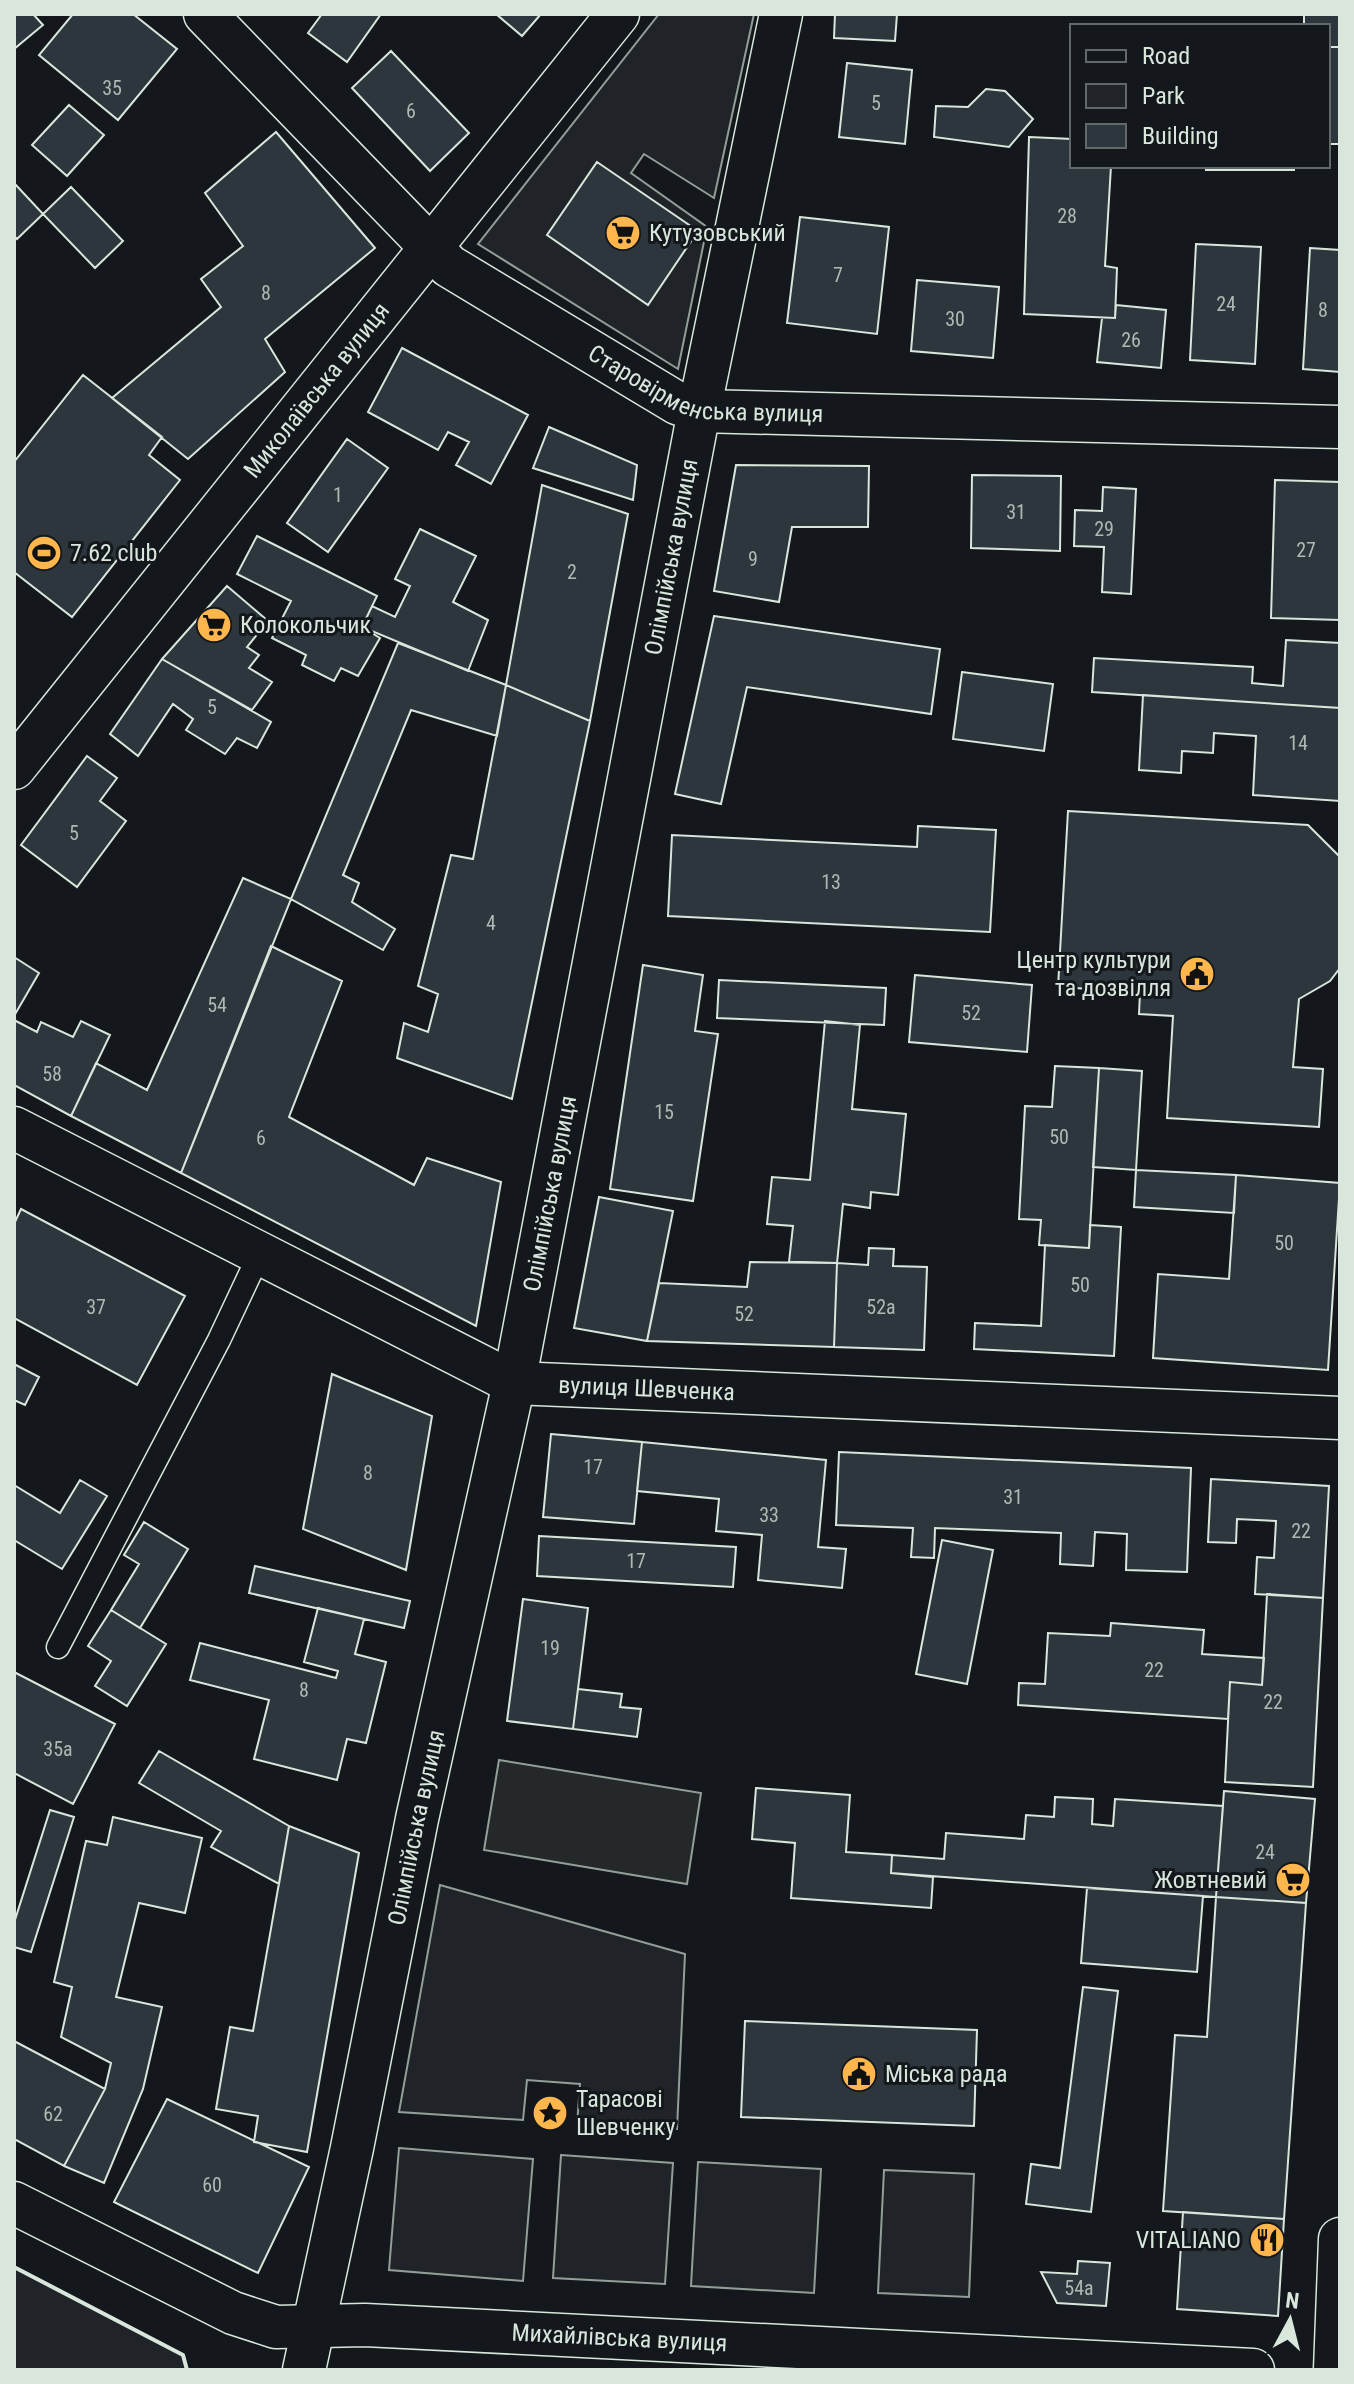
<svg xmlns="http://www.w3.org/2000/svg" width="1354" height="2384" viewBox="0 0 1354 2384" font-family="'Roboto Condensed',sans-serif">
<rect width="100%" height="100%" fill="#14181c"/>
<path fill="#202428" stroke="#939e99" stroke-width="2" d="M659,14H754L714,198L644,154L631,173L707,227L678,369L478,244Z
M440,1885L685,1954L677,2129L577,2125L580,2084L527,2080L523,2120L399,2112Z
M399,2148L533,2159L523,2281L389,2270Z
M561,2155L673,2163L665,2284L553,2278Z
M698,2162L821,2169L814,2293L691,2286Z
M884,2170L974,2174L969,2297L878,2293Z
M14,2267L183,2355L187,2370H14Z"/>
<path fill="#24282b" stroke="#939e99" stroke-width="2" d="M499,1760L701,1793L687,1884L484,1850Z"/>
<path fill="#2c363c" stroke="#d8e6dc" stroke-width="2" d="M14,14H33L43,25L14,49Z
M73,14H133L177,49L118,120L39,55Z
M322,14H381L347,62L308,33Z
M496,14H541L522,36Z
M835,14H897L895,41L834,38Z
M1304,14H1340V47H1328V26H1304Z
M1328,47H1340V144H1328Z
M391,51L469,133L430,171L352,88Z
M847,63L912,70L905,144L839,137Z
M986,89L1005,91L1033,119L1009,147L934,137L936,106L968,107Z
M69,105L104,135L67,176L32,145Z
M276,132L375,248L265,339L285,372L188,459L112,398L221,307L201,279L243,246L205,193Z
M1029,137L1072,139V166H1111L1105,266L1117,268L1115,318L1024,314Z
M597,162L698,231L648,305L547,235Z
M1205,166H1294V170H1206Z
M14,183L43,214L17,239L14,236Z
M71,187L123,241L95,268L43,214Z
M800,217L889,227L877,334L787,323Z
M1196,244L1261,247L1255,364L1190,360Z
M1310,248L1340,250V372L1303,369Z
M917,280L999,287L993,358L911,351Z
M1116,305L1166,310L1161,368L1097,362L1102,318H1115Z
M402,348L528,415L491,484L456,465L469,442L448,432L438,450L368,412Z
M83,375L162,437L149,455L180,480L72,617L14,572V462Z
M549,427L637,465L633,500L533,468Z
M347,439L388,468L328,552L287,523Z
M736,465L869,466L868,527H792L779,602L714,591Z
M972,475L1061,476L1060,551L971,548Z
M1275,480L1340,482V620L1271,618Z
M542,485L628,514L590,721L506,685Z
M1103,487L1136,489L1131,594L1102,592L1104,547L1074,546L1075,510L1102,511Z
M420,529L476,556L453,602L488,620L468,671L362,627L372,606L395,617L410,586L395,579Z
M257,536L377,596L362,627L380,638L358,676L341,668L334,681L302,665L306,655L272,638L291,601L237,574Z
M227,586L268,621L247,647L259,655L249,668L272,682L252,710L162,659Z
M714,616L940,649L931,714L747,687L721,804L675,794Z
M1286,640L1340,643V708L1092,692L1094,658L1253,667L1252,683L1283,686Z
M398,643L506,685L497,736L411,710L343,875L359,883L352,902L395,929L383,950L291,899Z
M162,659L271,722L257,748L237,738L225,754L186,730L193,719L173,704L138,756L110,734Z
M962,672L1053,684L1044,751L953,739Z
M506,685L590,721L512,1099L397,1058L404,1023L428,1032L438,994L418,986L451,855L473,859Z
M1143,695L1340,708V801L1253,795L1256,736L1214,733L1213,753L1182,751L1181,773L1139,770Z
M87,756L117,778L100,801L126,821L77,887L21,845Z
M1068,811L1308,825L1340,857V968L1330,981L1299,999L1293,1067L1323,1069L1319,1127L1167,1118L1173,1016L1139,1014L1140,992L1058,987Z
M918,826L996,830L990,932L668,916L672,835L917,847Z
M243,878L291,899L181,1173L71,1116L96,1063L147,1090Z
M271,946L342,981L289,1117L414,1185L427,1158L501,1182L476,1326L181,1173Z
M14,957L39,973L14,1016Z
M643,965L703,975L695,1031L718,1034L693,1201L610,1189Z
M915,975L1032,985L1027,1052L909,1042Z
M719,980L886,988L884,1025L717,1018Z
M14,1020L37,1032L41,1022L73,1037L81,1021L110,1035L71,1116L14,1085Z
M825,1021L860,1025L852,1109L906,1114L898,1195L871,1192L870,1208L843,1204L837,1263L789,1262L793,1226L767,1224L772,1177L810,1180Z
M1055,1066L1099,1068L1089,1248L1039,1245L1041,1220L1019,1219L1025,1106L1052,1107Z
M1099,1068L1142,1071L1136,1170L1093,1167Z
M1136,1170L1236,1175L1234,1213L1134,1207Z
M1236,1175L1340,1183L1328,1370L1153,1358L1158,1274L1229,1279Z
M599,1197L673,1211L647,1341L574,1328Z
M21,1209L185,1296L137,1385L14,1318V1224Z
M1090,1225L1121,1227L1114,1356L974,1349L975,1323L1041,1326L1045,1245L1089,1248Z
M869,1248L894,1249L893,1266L927,1267L924,1350L834,1347L837,1263L868,1265Z
M750,1262L837,1263L834,1347L647,1341L659,1283L747,1287Z
M14,1364L39,1377L25,1405L14,1400Z
M332,1374L432,1416L406,1570L303,1529Z
M551,1434L642,1442L634,1524L543,1517Z
M642,1442L826,1460L818,1547L846,1549L842,1588L758,1580L762,1535L716,1531L719,1499L637,1491Z
M839,1452L1191,1468L1187,1572L1126,1570L1127,1534L1095,1532L1093,1566L1060,1564L1061,1533L935,1528L934,1558L911,1557L913,1528L836,1525Z
M1211,1479L1329,1486L1323,1598L1255,1594L1257,1557L1274,1558L1276,1521L1237,1519L1236,1543L1208,1542Z
M80,1480L107,1496L62,1569L14,1540V1485L60,1513Z
M144,1522L188,1549L140,1628L111,1610L139,1564L124,1555Z
M539,1536L736,1547L733,1587L537,1576Z
M942,1540L993,1550L967,1684L916,1674Z
M255,1566L410,1601L404,1628L249,1593Z
M1267,1594L1323,1598L1313,1787L1225,1782L1230,1682L1262,1685Z
M523,1599L588,1608L573,1729L507,1721Z
M318,1608L364,1619L355,1654L386,1662L366,1743L347,1739L337,1780L254,1759L269,1700L190,1680L200,1643L336,1678L338,1671L304,1662Z
M111,1610L166,1644L127,1706L95,1686L111,1661L88,1646Z
M1111,1623L1204,1630L1202,1654L1264,1658L1262,1685L1230,1682L1228,1719L1018,1705L1019,1683L1045,1684L1048,1633L1110,1636Z
M14,1672L115,1724L73,1804L14,1773Z
M578,1689L622,1694L620,1707L641,1709L637,1737L573,1729Z
M159,1751L289,1826L279,1884L211,1847L221,1831L139,1783Z
M756,1788L850,1795L846,1852L892,1855L891,1873L933,1877L931,1908L791,1898L795,1843L752,1839Z
M1224,1791L1315,1799L1306,1903L1216,1897Z
M1055,1797L1093,1799L1092,1824L1113,1826L1115,1799L1223,1806L1216,1897L891,1873L892,1855L944,1859L946,1833L1024,1839L1026,1815L1054,1817Z
M50,1810L74,1817L31,1952L14,1947V1923Z
M113,1817L202,1838L185,1913L139,1903L116,1997L162,2007L143,2089L104,2183L64,2166L105,2089L111,2063L61,2037L72,1987L54,1982L86,1841L107,1845Z
M289,1826L359,1853L307,2152L254,2142L258,2116L216,2109L230,2027L253,2031Z
M1087,1888L1203,1896L1197,1972L1081,1963Z
M1216,1897L1306,1903L1284,2219L1163,2211L1175,2035L1207,2037Z
M1083,1987L1118,1991L1091,2212L1026,2204L1031,2164L1060,2168Z
M745,2021L977,2030L974,2126L741,2117Z
M14,2041L105,2089L64,2166L14,2139Z
M167,2099L309,2167L258,2273L114,2202Z
M1183,2212L1284,2219L1278,2316L1177,2309Z
M1078,2261L1110,2263L1106,2306L1057,2303L1041,2272L1077,2274Z"/>
<g fill="none" stroke-linecap="round" stroke-linejoin="round">
<defs>
<path id="lane" d="M58,1647L219,1340L259,1255"/>
<g id="street">
<path id="s1" d="M205,14L449,266L677,403L699,411L1340,427"/>
<path id="s2" d="M14,768L618,14"/>
<path id="s3" d="M14,1128L514,1383L1340,1418"/>
<path id="s4" d="M14,2203L233,2313L276,2327L365,2325L1253,2370"/>
<path id="s5" d="M304,2370L352,2148L417,1819L514,1383L699,411L781,14"/>
<path d="M1335,2370L1340,2239"/>
</g>
</defs>
<use href="#lane" stroke="#d8e6dc" stroke-width="25"/>
<use href="#street" stroke="#d8e6dc" stroke-width="45"/>
<use href="#lane" stroke="#14181c" stroke-width="22"/>
<use href="#street" stroke="#14181c" stroke-width="42"/>
<path stroke="#d8e6dc" stroke-width="4" d="M14,2267L183,2355L187,2370"/>
</g>
<defs>
<symbol id="supermarket-disc" viewBox="-11 -11 22 22"><circle r="9.5" fill="#ffb74d" stroke="#14181c"/><path d="M-6-5.5h2.5l.6 2H6L4.5 2H-2.5L-4.4-4H-6ZM-1.5 3.2a1.3 1.3 0 1 0 .1 0ZM3 3.2a1.3 1.3 0 1 0 .1 0Z" fill="#111"/></symbol>
<symbol id="stadium-disc" viewBox="-11 -11 22 22"><circle r="9.5" fill="#ffb74d" stroke="#14181c"/><path d="M0-5a6.5 5 0 1 0 0 10a6.5 5 0 1 0 0-10ZM-3.5-1.8h7v3.6h-7Z" fill="#111"/></symbol>
<symbol id="civic-disc" viewBox="-11 -11 22 22"><circle r="9.5" fill="#ffb74d" stroke="#14181c"/><path d="M-.6-6.5H3V-4.5H.6V-3L4-1V1h2V6H-6V1h2V-1L-.6-3ZM-1.2 2.5V6h2.4V2.5Z" fill="#111"/></symbol>
<symbol id="sight-disc" viewBox="-11 -11 22 22"><circle r="9.5" fill="#ffb74d" stroke="#14181c"/><path d="M0-6L1.8-2.2L6-1.7L2.9 1.2L3.7 5.4L0 3.3L-3.7 5.4L-2.9 1.2L-6-1.7L-1.8-2.2Z" fill="#111"/></symbol>
<symbol id="restaurant-disc" viewBox="-11 -11 22 22"><circle r="9.5" fill="#ffb74d" stroke="#14181c"/><path d="M-5-6h1v4h1v-4h1v4h1v-4h1v5L-1.5 .5V6h-2V.5L-5-1ZM5-6V6H3V1.5H1.5Q1.5-4 5-6Z" fill="#111"/></symbol>
</defs>
<g fill-rule="evenodd">
<use href="#supermarket-disc" x="603" y="213" width="40" height="40"/>
<use href="#stadium-disc" x="24" y="533" width="40" height="40"/>
<use href="#supermarket-disc" x="194" y="605" width="40" height="40"/>
<use href="#civic-disc" x="1177" y="954" width="40" height="40"/>
<use href="#supermarket-disc" x="1273" y="1860" width="40" height="40"/>
<use href="#civic-disc" x="839" y="2054" width="40" height="40"/>
<use href="#sight-disc" x="530" y="2093" width="40" height="40"/>
<use href="#restaurant-disc" x="1247" y="2220" width="40" height="40"/>
</g>
<g text-anchor="middle" stroke-width="6" stroke-linejoin="round" paint-order="stroke">
<g font-size="20" fill="#adbab4">
<text x="112" y="95">35</text>
<text x="876" y="110">5</text>
<text x="411" y="118">6</text>
<text x="1067" y="223">28</text>
<text x="838" y="282">7</text>
<text x="266" y="300">8</text>
<text x="1226" y="311">24</text>
<text x="1323" y="317">8</text>
<text x="955" y="326">30</text>
<text x="1131" y="347">26</text>
<text x="338" y="502">1</text>
<text x="1016" y="519">31</text>
<text x="1104" y="536">29</text>
<text x="1306" y="557">27</text>
<text x="753" y="566">9</text>
<text x="572" y="579">2</text>
<text x="212" y="714">5</text>
<text x="1298" y="750">14</text>
<text x="74" y="840">5</text>
<text x="831" y="889">13</text>
<text x="491" y="930">4</text>
<text x="217" y="1012">54</text>
<text x="971" y="1020">52</text>
<text x="52" y="1081">58</text>
<text x="664" y="1119">15</text>
<text x="1059" y="1144">50</text>
<text x="261" y="1145">6</text>
<text x="1284" y="1250">50</text>
<text x="1080" y="1292">50</text>
<text x="96" y="1314">37</text>
<text x="881" y="1314">52а</text>
<text x="744" y="1321">52</text>
<text x="593" y="1474">17</text>
<text x="368" y="1480">8</text>
<text x="1013" y="1504">31</text>
<text x="769" y="1522">33</text>
<text x="1301" y="1538">22</text>
<text x="636" y="1568">17</text>
<text x="550" y="1655">19</text>
<text x="1154" y="1677">22</text>
<text x="304" y="1697">8</text>
<text x="1273" y="1709">22</text>
<text x="58" y="1756">35а</text>
<text x="1265" y="1859">24</text>
<text x="53" y="2121">62</text>
<text x="212" y="2192">60</text>
<text x="1079" y="2295">54а</text>
</g>
<g font-size="24" fill="#d8e6dc" stroke="#14181c" text-anchor="start">
<text x="649" y="241">Кутузовський</text>
<text x="70" y="561">7.62 club</text>
<text x="240" y="633">Колокольчик</text>
<text x="1171" y="968" text-anchor="end">Центр культури<tspan x="1171" dy="28">та дозвілля</tspan></text>
<text x="1267" y="1888" text-anchor="end">Жовтневий</text>
<text x="885" y="2082">Міська рада</text>
<text x="576" y="2107">Тарасові<tspan x="576" dy="28">Шевченку</tspan></text>
<text x="1241" y="2248" text-anchor="end">VITALIANO</text>
</g>
<g font-size="24" fill="#d8e6dc" stroke="#14181c">
<text dy="8" stroke="none"><textPath href="#s1" startOffset="640">Старовірменська вулиця</textPath></text>
<text dy="8" stroke="none"><textPath href="#s2" startOffset="484">Миколаївська вулиця</textPath></text>
<text dy="8" stroke="none"><textPath href="#s5" startOffset="1850">Олімпійська вулиця</textPath></text>
<text dy="8" stroke="none"><textPath href="#s5" startOffset="1202">Олімпійська вулиця</textPath></text>
<text dy="8" stroke="none"><textPath href="#s3" startOffset="694">вулиця Шевченка</textPath></text>
<text dy="8" stroke="none"><textPath href="#s5" startOffset="554">Олімпійська вулиця</textPath></text>
<text dy="8" stroke="none"><textPath href="#s4" startOffset="634">Михайлівська вулиця</textPath></text>
</g>
</g>
<rect width="1354" height="2384" fill="none" stroke="#d8e6dc" stroke-width="32"/>
<rect x="1070" y="24" width="260" height="144" fill="#14181c" stroke="#626a69" stroke-width="2"/>
<rect x="1086" y="50" width="40" height="12" fill="#14181c" stroke="#626a69" stroke-width="2"/>
<text x="1142" y="64" font-size="24" fill="#d8e6dc">Road</text>
<rect x="1086" y="84" width="40" height="24" fill="#202428" stroke="#626a69" stroke-width="2"/>
<text x="1142" y="104" font-size="24" fill="#d8e6dc">Park</text>
<rect x="1086" y="124" width="40" height="24" fill="#2c363c" stroke="#626a69" stroke-width="2"/>
<text x="1142" y="144" font-size="24" fill="#d8e6dc">Building</text>
<g transform="translate(1290 2320) rotate(7)" stroke="#14181c" stroke-width="6" paint-order="stroke">
<path d="M0-6L14 30L0 20L-14 30Z" fill="#d8e6dc"/>
<text y="-12" font-size="22" font-weight="bold" text-anchor="middle" fill="#d8e6dc">N</text>
</g>
</svg>
